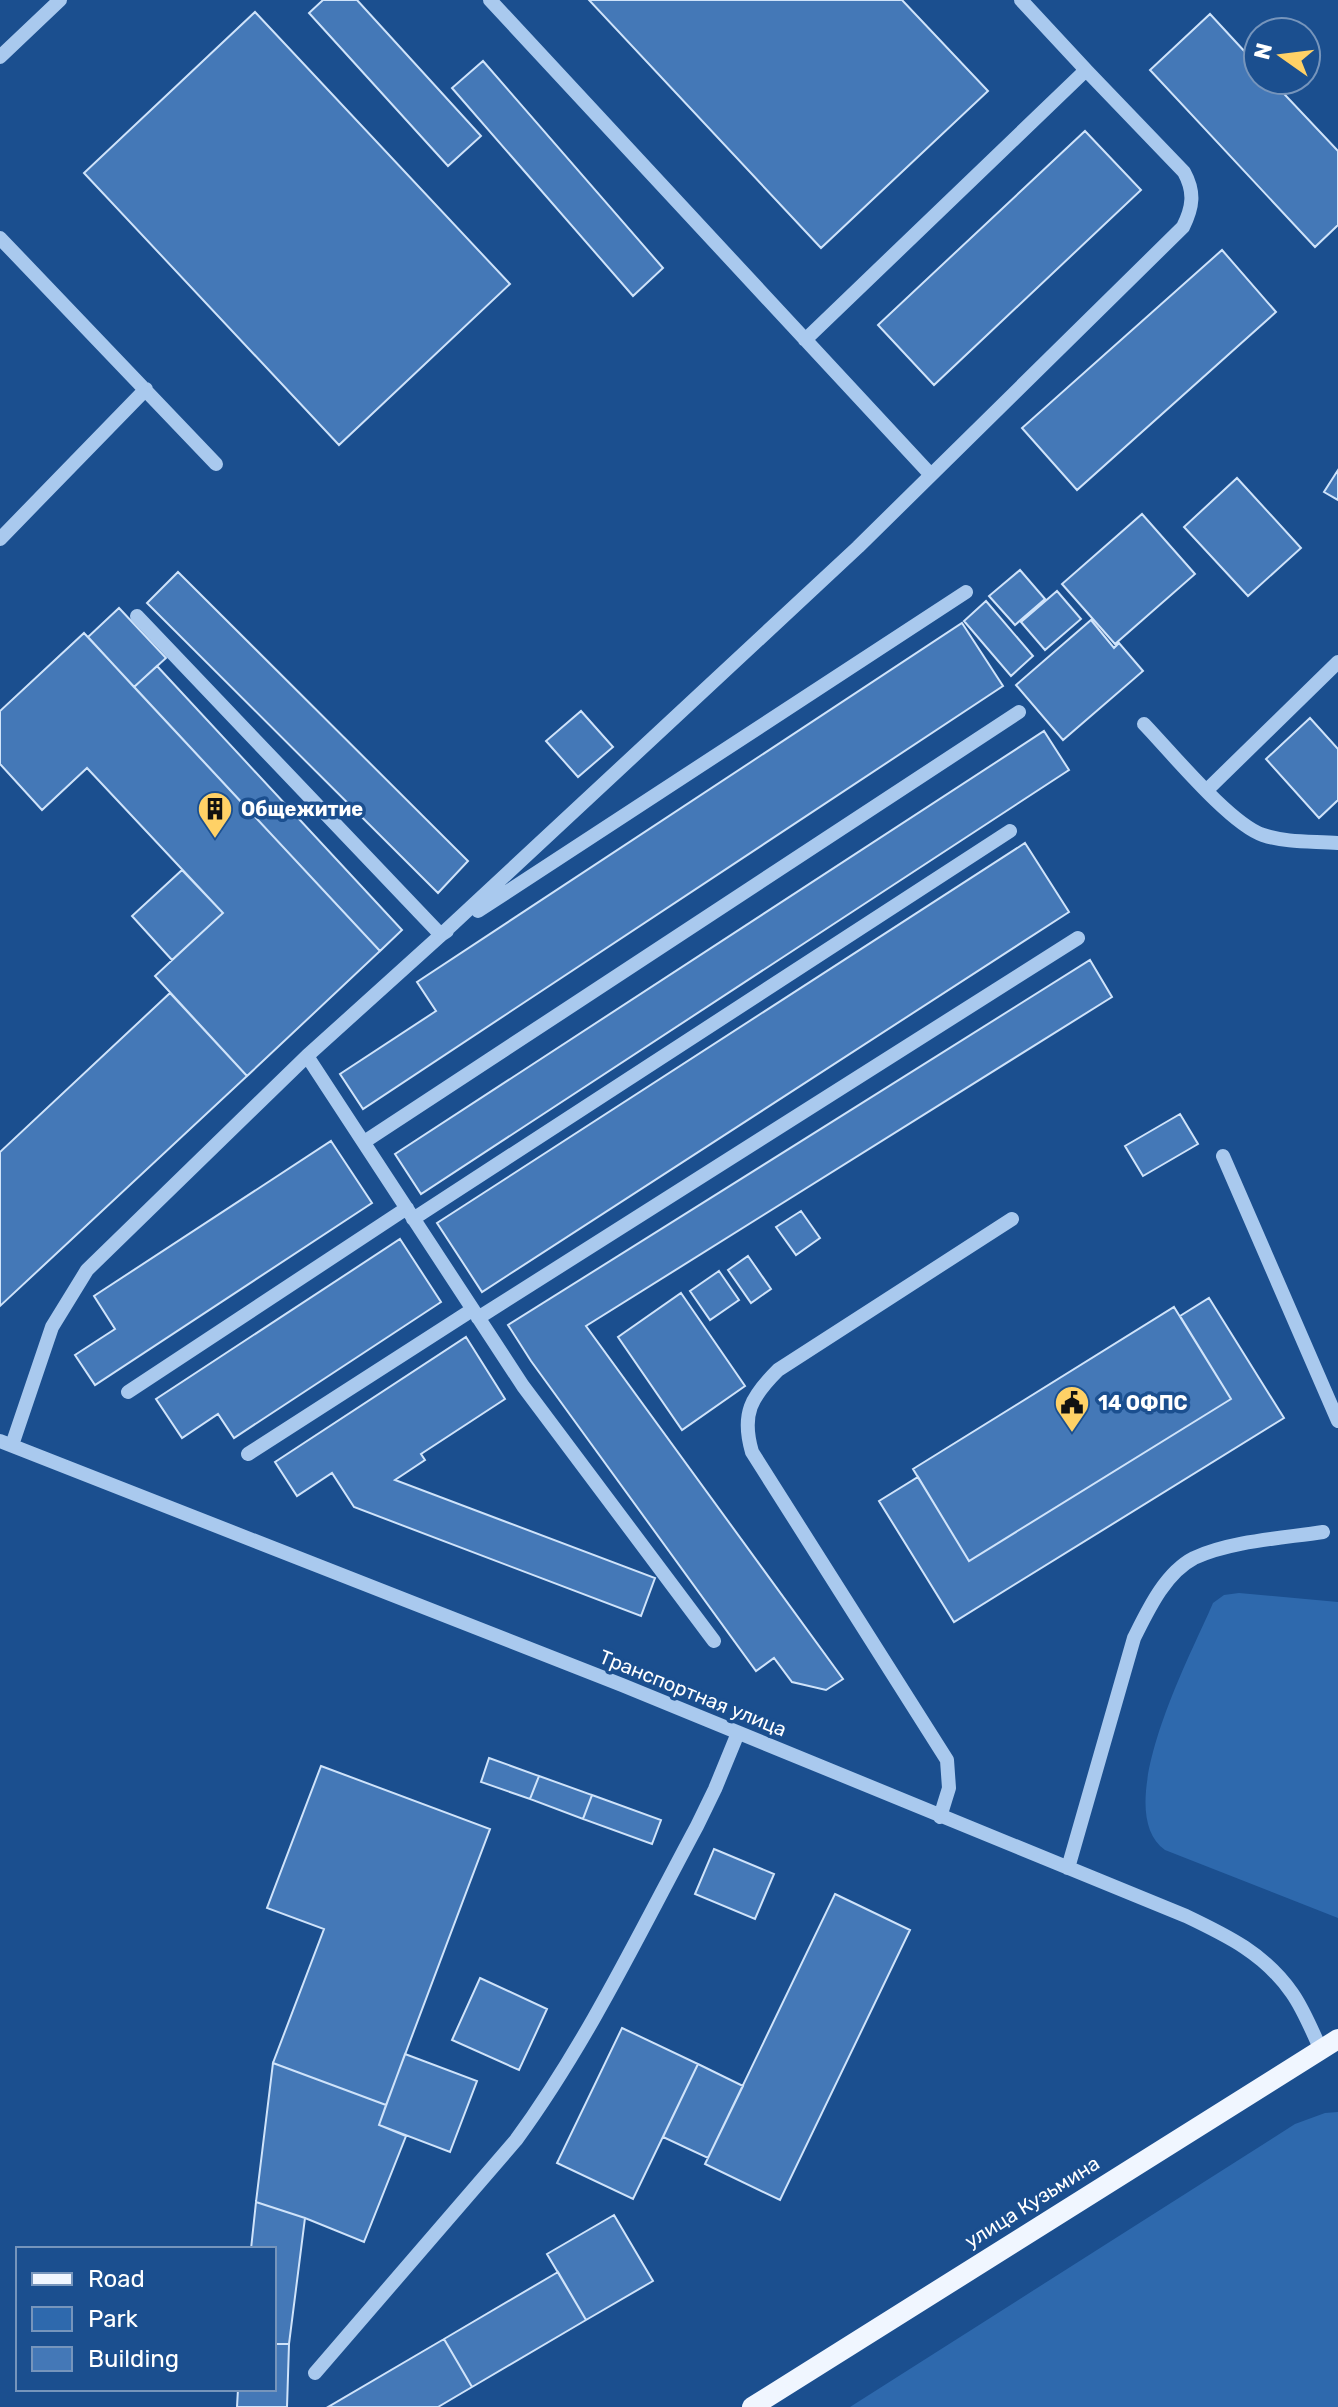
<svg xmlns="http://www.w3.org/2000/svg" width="1338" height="2407" viewBox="0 0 1338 2407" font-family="Rubik,sans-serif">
<rect width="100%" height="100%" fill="#1b4f8f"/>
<path fill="#2e69ad" d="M1239,1593L1338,1602V1918L1165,1850C1108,1809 1192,1653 1213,1603L1224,1595Z
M1338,2112V2407H850L1295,2124L1325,2113Z"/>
<path fill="#4478b7" stroke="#cfe3fa" stroke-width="2" d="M323,0H357L481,136L448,166L309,13Z
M589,0H902L988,91L821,248Z
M255,12L510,284L339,445L84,173Z
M1210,14L1258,66V80H1271L1338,151V225L1315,247L1150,70Z
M483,61L663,268L633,296L452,88Z
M1085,131L1141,190L934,385L878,325Z
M1222,250L1276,312L1077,490L1022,428Z
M1338,470V500L1324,492Z
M1237,478L1301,548L1248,596L1184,527Z
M1142,514L1195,574L1115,644L1062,584Z
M1020,570L1045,599L1015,625L989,596Z
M178,572L468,861L438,893L147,603Z
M1057,591L1081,619L1045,650L1021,622Z
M986,601L1033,656L1011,676L964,621Z
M119,608L166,658L134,687L88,637Z
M1091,620L1114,648L1119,643L1143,671L1063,740L1016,685Z
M962,623L1003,686L363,1109L340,1074L436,1011L417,982Z
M84,633L380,951L247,1076L155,976L223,913L87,768L42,810L0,764V711Z
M157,666L402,930L380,951L134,687Z
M581,711L613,747L578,777L546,741Z
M1310,718L1338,749V800L1319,818L1266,759Z
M1044,731L1069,770L421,1194L395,1154Z
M1025,843L1069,912L482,1292L437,1223Z
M182,870L223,913L172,960L132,916Z
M1090,960L1112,997L586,1326L843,1679L826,1690L792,1682L774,1658L756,1671L531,1361L508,1325Z
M170,993L247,1076L0,1306V1152Z
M1180,1114L1198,1144L1143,1176L1125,1146Z
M331,1141L372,1203L95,1385L75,1355L115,1329L94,1296Z
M801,1211L820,1238L796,1255L776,1227Z
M400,1239L441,1302L234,1438L218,1414L182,1438L156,1399Z
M748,1256L771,1289L751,1303L728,1270Z
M719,1271L739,1300L710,1320L690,1291Z
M681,1293L745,1386L682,1430L618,1337Z
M1209,1298L1284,1418L954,1622L879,1501L918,1477L969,1561L1231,1399L1180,1316Z
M1174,1307L1231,1399L969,1561L913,1469Z
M466,1337L505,1399L421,1454L425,1460L395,1480L655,1578L641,1616L354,1507L332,1473L297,1496L275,1462Z
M489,1758L539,1776L530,1799L481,1782Z
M321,1766L490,1829L386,2105L273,2063L324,1929L267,1908Z
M539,1776L592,1795L583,1819L530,1799Z
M592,1795L661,1820L652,1844L583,1819Z
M714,1849L774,1874L755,1919L695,1894Z
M835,1894L910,1930L780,2200L705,2164Z
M480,1978L547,2009L519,2070L452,2040Z
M622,2028L698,2064L633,2199L557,2163Z
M405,2054L477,2081L450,2152L379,2125Z
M273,2063L386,2105L379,2125L406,2136L364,2242L305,2218L256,2202Z
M698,2064L743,2086L708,2158L663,2137Z
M256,2202L305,2218L289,2344H274V2249H251Z
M614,2215L653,2281L586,2320L547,2254Z
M558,2272L586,2320L472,2387L444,2339Z
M444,2339L472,2387L438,2407H328Z
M274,2344H289L287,2407H237L238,2389H274Z"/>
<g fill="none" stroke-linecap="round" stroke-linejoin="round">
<path stroke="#a9c9ee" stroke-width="14" d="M490,0L931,475
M0,57L60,0
M0,238L216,464
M805,340L1086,70L1021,0
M0,539L146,389
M137,616L441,935L447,931
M1144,724C1171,752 1230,824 1263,835C1287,843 1313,841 1338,843
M1207,790L1338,662
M478,911L966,592
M307,1056L523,1386L714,1641
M364,1142L1019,712
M1223,1156L1338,1421
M413,1219L1010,831
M478,1318L1078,938
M128,1392L407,1208
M0,1441L622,1685L1186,1916C1228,1936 1265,1954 1292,1993C1304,2010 1312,2031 1321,2050
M12,1445L52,1327L87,1270L307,1056L441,935L858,547L1183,227C1193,207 1195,192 1184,172L1086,70
M248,1454L472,1310
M940,1817L949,1788L947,1760L752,1452C741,1414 751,1397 778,1370L1012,1219
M1068,1868L1134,1638C1148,1610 1165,1573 1194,1558C1230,1541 1284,1538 1323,1532
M315,2373L516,2140C587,2043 640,1932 697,1826L715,1789L738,1733"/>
<path stroke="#f0f6ff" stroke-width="20" d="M752,2407L1338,2039"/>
</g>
<defs>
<symbol id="building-pin" viewBox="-11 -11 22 30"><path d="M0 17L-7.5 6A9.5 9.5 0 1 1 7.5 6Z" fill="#ffd166" stroke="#1b4f8f"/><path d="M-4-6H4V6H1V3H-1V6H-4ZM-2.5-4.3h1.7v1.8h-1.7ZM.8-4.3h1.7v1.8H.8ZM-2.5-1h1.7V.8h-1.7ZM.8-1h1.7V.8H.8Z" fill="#111"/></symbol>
<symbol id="civic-pin" viewBox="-11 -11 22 30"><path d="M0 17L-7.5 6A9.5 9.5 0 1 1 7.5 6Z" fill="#ffd166" stroke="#1b4f8f"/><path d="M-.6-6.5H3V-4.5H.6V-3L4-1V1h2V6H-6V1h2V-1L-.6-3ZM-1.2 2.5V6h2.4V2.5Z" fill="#111"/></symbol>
</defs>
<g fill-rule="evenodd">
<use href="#building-pin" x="195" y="789" width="40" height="54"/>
<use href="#civic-pin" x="1052" y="1383" width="40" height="54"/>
</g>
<g text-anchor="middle" stroke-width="7" stroke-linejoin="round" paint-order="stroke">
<g font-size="20" font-weight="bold" fill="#fff" stroke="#1b4f8f" text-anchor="start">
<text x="241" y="816">Общежитие</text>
<text x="1098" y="1410">14 ОФПС</text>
</g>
<g font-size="20" fill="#fff" stroke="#1b4f8f">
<text transform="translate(693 1693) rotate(22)" y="7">Транспортная улица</text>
<text transform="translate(1032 2202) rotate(-32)" y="7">улица Кузьмина</text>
</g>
</g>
<rect x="16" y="2247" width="260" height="144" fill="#1b4f8f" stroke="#7695bc" stroke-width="2"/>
<rect x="32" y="2273" width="40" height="12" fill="#f0f6ff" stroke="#7695bc" stroke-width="2"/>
<text x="88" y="2287" font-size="24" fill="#ffffff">Road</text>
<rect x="32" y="2307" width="40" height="24" fill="#2e69ad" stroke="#7695bc" stroke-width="2"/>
<text x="88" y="2327" font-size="24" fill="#ffffff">Park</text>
<rect x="32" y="2347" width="40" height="24" fill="#4478b7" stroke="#7695bc" stroke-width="2"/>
<text x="88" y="2367" font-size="24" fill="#ffffff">Building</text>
<g transform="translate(1282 56) rotate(284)"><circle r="38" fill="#1b4f8f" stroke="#7695bc" stroke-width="2"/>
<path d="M0-6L14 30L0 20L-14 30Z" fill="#ffd166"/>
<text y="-12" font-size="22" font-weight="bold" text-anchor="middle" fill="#ffffff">N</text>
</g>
</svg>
